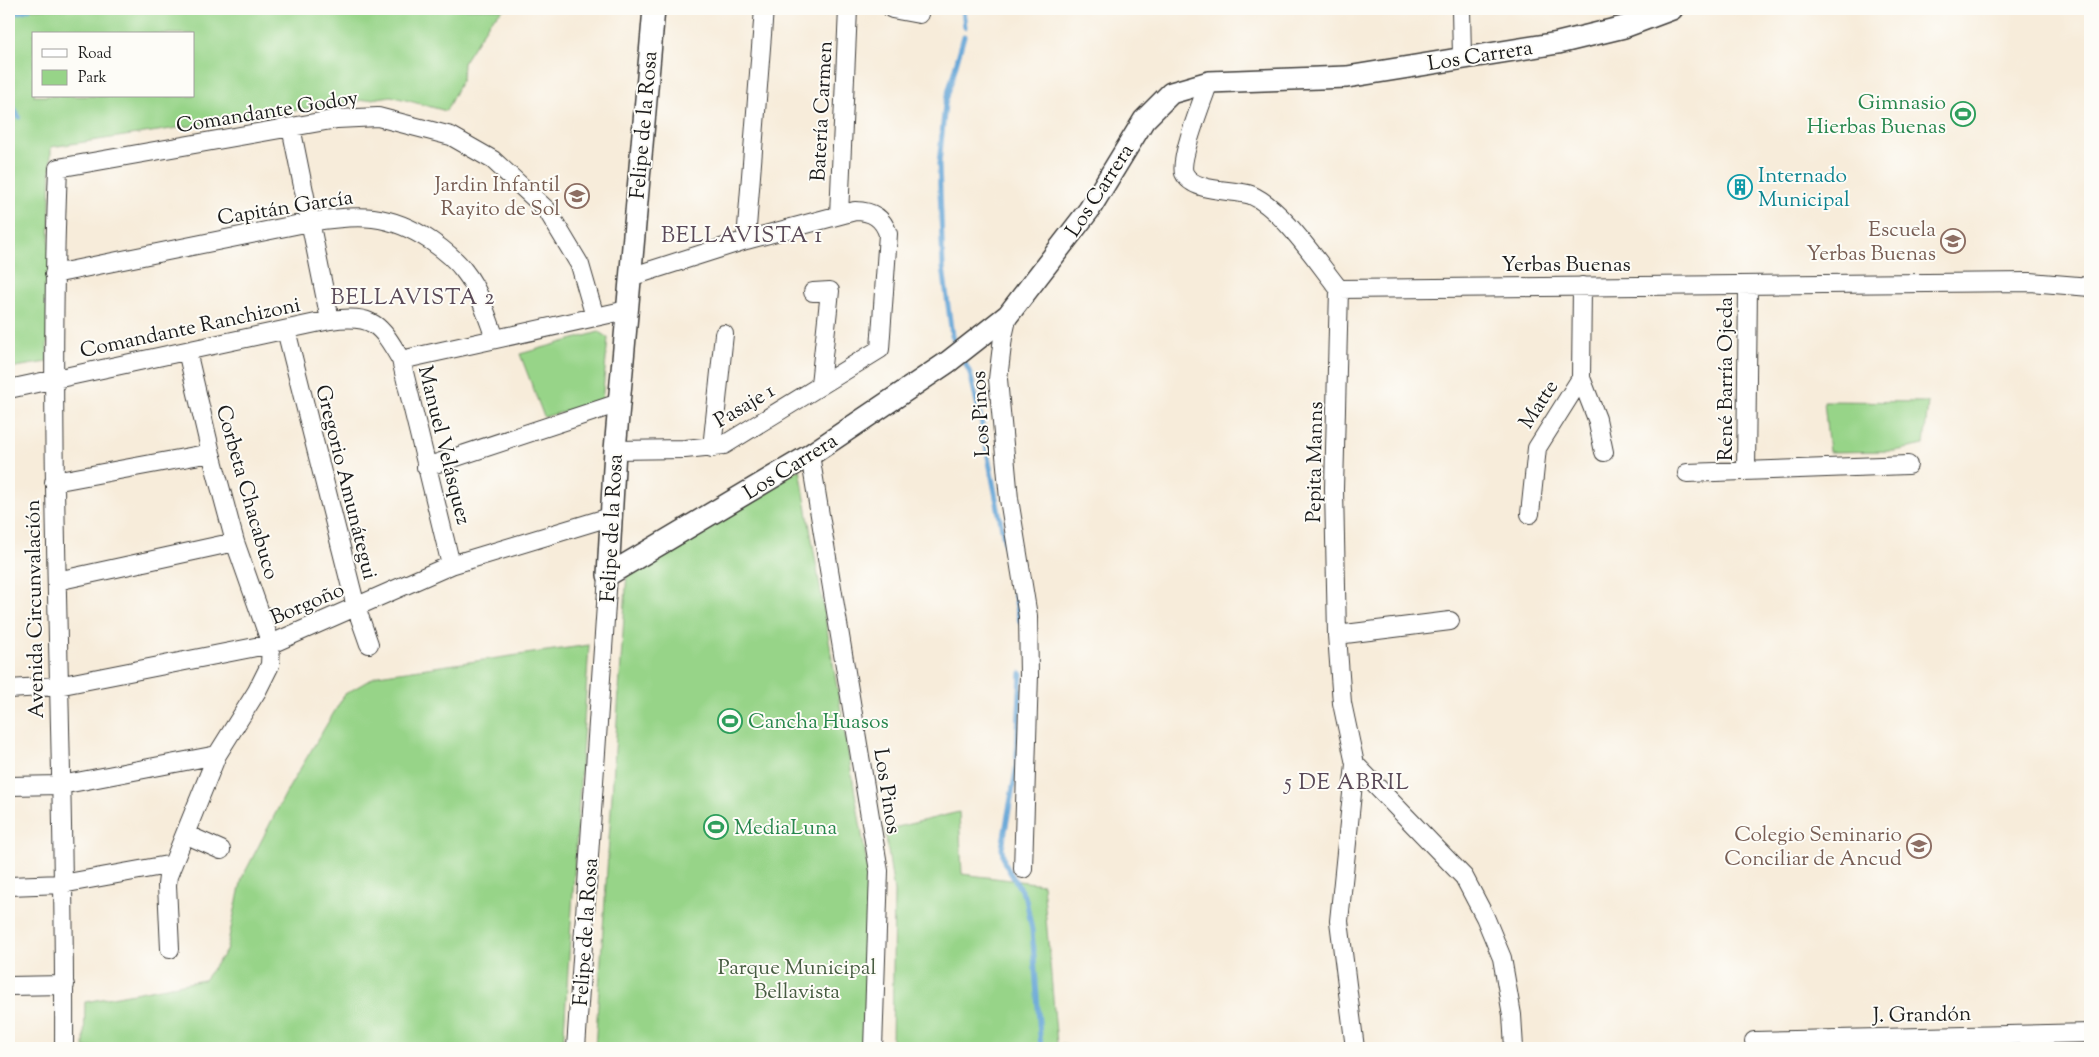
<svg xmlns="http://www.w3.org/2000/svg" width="2099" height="1057" viewBox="0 0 2099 1057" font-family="'Sorts Mill Goudy',serif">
<rect width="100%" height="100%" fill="#fdfcf7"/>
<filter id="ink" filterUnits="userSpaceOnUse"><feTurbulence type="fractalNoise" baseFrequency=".02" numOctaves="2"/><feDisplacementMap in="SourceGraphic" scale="10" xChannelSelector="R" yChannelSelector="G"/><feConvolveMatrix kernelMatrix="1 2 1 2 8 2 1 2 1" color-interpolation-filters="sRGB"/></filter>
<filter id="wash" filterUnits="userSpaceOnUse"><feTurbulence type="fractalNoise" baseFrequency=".0096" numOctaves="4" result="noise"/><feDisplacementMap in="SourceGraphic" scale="20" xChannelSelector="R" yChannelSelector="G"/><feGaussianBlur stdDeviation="1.12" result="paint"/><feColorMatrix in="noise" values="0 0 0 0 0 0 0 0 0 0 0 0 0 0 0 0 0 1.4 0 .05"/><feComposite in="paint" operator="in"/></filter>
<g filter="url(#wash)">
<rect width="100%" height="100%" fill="#f7ecda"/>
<path fill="#97d488" stroke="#5a7852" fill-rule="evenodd" d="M9,9H504L490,21L463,63L462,79L446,111L391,96L51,147L47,362L9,368ZM34,34H194V96H34Z
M599,332L608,338L602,402L544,417L520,354Z
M1824,401L1928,402L1924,445L1895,451L1829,452Z
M800,469L868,870L870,903L864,1048H595L627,572Z
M589,645L563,1048H84L85,1002L204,980L226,951L242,878L288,789L345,694L378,675Z
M959,812L962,874L1043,884L1057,1044L1083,1048H892L894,892L885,830Z"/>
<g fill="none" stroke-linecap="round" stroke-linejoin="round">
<path stroke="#60a3d5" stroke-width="5" d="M963,9L965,27
M9,15L29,9
M9,100L19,117
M957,347L952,336L943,267L939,164L945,104L964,36
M962,357L970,373L980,415L1020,622
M1021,673L1016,770L1002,848L1004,862L1026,899L1032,930L1041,1048"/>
</g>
</g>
<g filter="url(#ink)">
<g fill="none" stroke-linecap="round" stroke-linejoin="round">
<defs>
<path id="minor" d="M892,9L919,14
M1461,9L1462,58
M1209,82C1203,99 1179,159 1184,173C1193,193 1233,189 1251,195C1282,208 1318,263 1339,289
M291,127L330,320
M839,215L848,9
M746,240L764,9
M54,274L310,222C359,214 389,213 431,241C444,250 456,259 465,272C480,291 487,317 495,338
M1339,289L1334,489L1337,635L1342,703L1355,764L1464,877L1485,917L1502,958L1512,1015L1514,1048
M1339,289L2030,282L2090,287
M813,292L830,291L820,384
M1008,315L1003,337L998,379L1009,499L1028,616L1029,675L1023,869
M286,330L356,607L369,644
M401,360L627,310
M1581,378L1597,419L1604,452
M9,389L330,320C373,314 380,324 401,360L451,565
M712,448L724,334
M615,450L685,449L724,445L880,349L888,234C883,218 872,211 855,211L746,240L630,277
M810,455L879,871L873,1048
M426,467L619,403
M1746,471L1748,286
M1687,473L1908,465
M54,482L211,453
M1530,514L1537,448L1581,378L1582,286
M57,581L235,542
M1337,635L1450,621
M9,689L58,686L271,644L451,565L613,516
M9,786L61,785L217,755
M185,834L221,850
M9,886L62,884L173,864
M170,949L167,885L168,876L217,755L257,691L270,665L271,644L235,542L211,453L187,351
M9,986L65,985
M1754,1041L2090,1033
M64,1048C66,755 46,462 58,168L337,119L378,117L451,136L493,160L547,210L580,265L595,317
M576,1048L608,575
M1355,1048L1339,921L1355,764"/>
<path id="tertiary" d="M608,575L810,455L948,362L1008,315L1089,210L1144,120L1171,93L1209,82L1347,77L1558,43L1624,27L1672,9
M608,575L615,450L654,9"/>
</defs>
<use href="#minor" stroke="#3d3b38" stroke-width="20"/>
<use href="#tertiary" stroke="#3d3b38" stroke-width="24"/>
<use href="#minor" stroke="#fff" stroke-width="18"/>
<use href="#tertiary" stroke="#fff" stroke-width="21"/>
</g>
</g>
<defs>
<symbol id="stadium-ring" viewBox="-11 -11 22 22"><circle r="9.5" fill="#fdfcf7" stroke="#2e9e5b" stroke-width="1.5"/><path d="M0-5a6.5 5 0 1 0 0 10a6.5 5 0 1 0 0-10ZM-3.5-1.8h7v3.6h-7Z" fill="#2e9e5b"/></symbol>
<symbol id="building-ring" viewBox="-11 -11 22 22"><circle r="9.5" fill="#fdfcf7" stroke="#0f9aa8" stroke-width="1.5"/><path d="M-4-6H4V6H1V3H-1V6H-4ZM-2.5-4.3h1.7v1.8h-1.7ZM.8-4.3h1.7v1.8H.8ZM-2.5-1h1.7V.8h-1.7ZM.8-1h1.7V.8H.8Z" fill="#0f9aa8"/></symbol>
<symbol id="school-ring" viewBox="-11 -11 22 22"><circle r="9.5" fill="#fdfcf7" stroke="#8d6e63" stroke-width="1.5"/><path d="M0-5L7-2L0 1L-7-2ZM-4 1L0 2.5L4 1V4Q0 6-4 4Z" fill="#8d6e63"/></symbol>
</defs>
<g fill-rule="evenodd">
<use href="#stadium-ring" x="1949" y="100" width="28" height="28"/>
<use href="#building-ring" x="1726" y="173" width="28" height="28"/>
<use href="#school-ring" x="563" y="182" width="28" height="28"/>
<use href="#school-ring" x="1939" y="227" width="28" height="28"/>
<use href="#stadium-ring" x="716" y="707" width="28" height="28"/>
<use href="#stadium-ring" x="702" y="813" width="28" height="28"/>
<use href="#school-ring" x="1905" y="832" width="28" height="28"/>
</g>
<g text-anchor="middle" stroke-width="4" stroke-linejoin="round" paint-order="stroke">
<g font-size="21" fill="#1c1c1c" stroke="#fdfcf7">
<text transform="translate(1480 55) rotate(-9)" y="7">Los Carrera</text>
<text transform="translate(267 111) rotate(-9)" y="7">Comandante Godoy</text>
<text transform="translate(821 111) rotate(-87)" y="7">Batería Carmen</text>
<text transform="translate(643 125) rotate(-85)" y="7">Felipe de la Rosa</text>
<text transform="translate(1099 190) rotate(-57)" y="7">Los Carrera</text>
<text transform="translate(285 207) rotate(-9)" y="7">Capitán García</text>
<text x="1566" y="271">Yerbas Buenas</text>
<text transform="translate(190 327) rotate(-12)" y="7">Comandante Ranchizoni</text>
<text transform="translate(1725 379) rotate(-90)" y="7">René Barría Ojeda</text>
<text transform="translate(1538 404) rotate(-57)" y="7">Matte</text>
<text transform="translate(744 405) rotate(-31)" y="7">Pasaje 1</text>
<text transform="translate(980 414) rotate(-93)" y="7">Los Pinos</text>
<text transform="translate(445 445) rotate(76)" y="7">Manuel Velásquez</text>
<text transform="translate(1314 462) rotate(-89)" y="7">Pepita Manns</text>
<text transform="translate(790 466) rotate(-32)" y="7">Los Carrera</text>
<text transform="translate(347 482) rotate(76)" y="7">Gregorio Amunátegui</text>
<text transform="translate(248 492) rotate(74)" y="7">Corbeta Chacabuco</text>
<text transform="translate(611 528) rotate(-87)" y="7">Felipe de la Rosa</text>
<text transform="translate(307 603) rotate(-23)" y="7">Borgoño</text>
<text transform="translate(34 609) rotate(-91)" y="7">Avenida Circunvalación</text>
<text transform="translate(888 791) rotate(81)" y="7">Los Pinos</text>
<text transform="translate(585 932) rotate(-86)" y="7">Felipe de la Rosa</text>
<text transform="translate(1922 1014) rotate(-1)" y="7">J. Grandón</text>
</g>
<g font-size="21" fill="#27864d" stroke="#fdfcf7" text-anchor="start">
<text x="1946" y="109" text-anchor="end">Gimnasio<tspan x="1946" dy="24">Hierbas Buenas</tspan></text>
<text x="748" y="728">Cancha Huasos</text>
<text x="734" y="834">MediaLuna</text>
</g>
<g font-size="21" fill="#0d838f" stroke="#fdfcf7" text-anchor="start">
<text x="1758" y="182">Internado<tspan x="1758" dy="24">Municipal</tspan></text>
</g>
<g font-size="21" fill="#785e54" stroke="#fdfcf7" text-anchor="end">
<text x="560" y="191">Jardin Infantil<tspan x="560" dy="24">Rayito de Sol</tspan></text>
<text x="1936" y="236">Escuela<tspan x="1936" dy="24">Yerbas Buenas</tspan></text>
<text x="1902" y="841">Colegio Seminario<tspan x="1902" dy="24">Conciliar de Ancud</tspan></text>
</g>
<g font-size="21" fill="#475c42" stroke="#fdfcf7">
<text x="797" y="974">Parque Municipal<tspan x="797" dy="24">Bellavista</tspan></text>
</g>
<g font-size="22" letter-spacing="1" fill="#5a4a58" stroke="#fdfcf7">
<text x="742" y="242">BELLAVISTA 1</text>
<text x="413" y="304">BELLAVISTA 2</text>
<text x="1347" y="789">5 DE ABRIL</text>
</g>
</g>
<rect width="2099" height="1057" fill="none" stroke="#fdfcf7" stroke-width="30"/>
<rect x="32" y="32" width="162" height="65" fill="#fdfcf7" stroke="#a3a29f"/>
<rect x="42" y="49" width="25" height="8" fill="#ffffff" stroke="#a3a29f"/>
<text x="78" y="58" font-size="15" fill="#1c1c1c">Road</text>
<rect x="42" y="70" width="25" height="15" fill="#97d488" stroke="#a3a29f"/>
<text x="78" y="82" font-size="15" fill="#1c1c1c">Park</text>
</svg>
